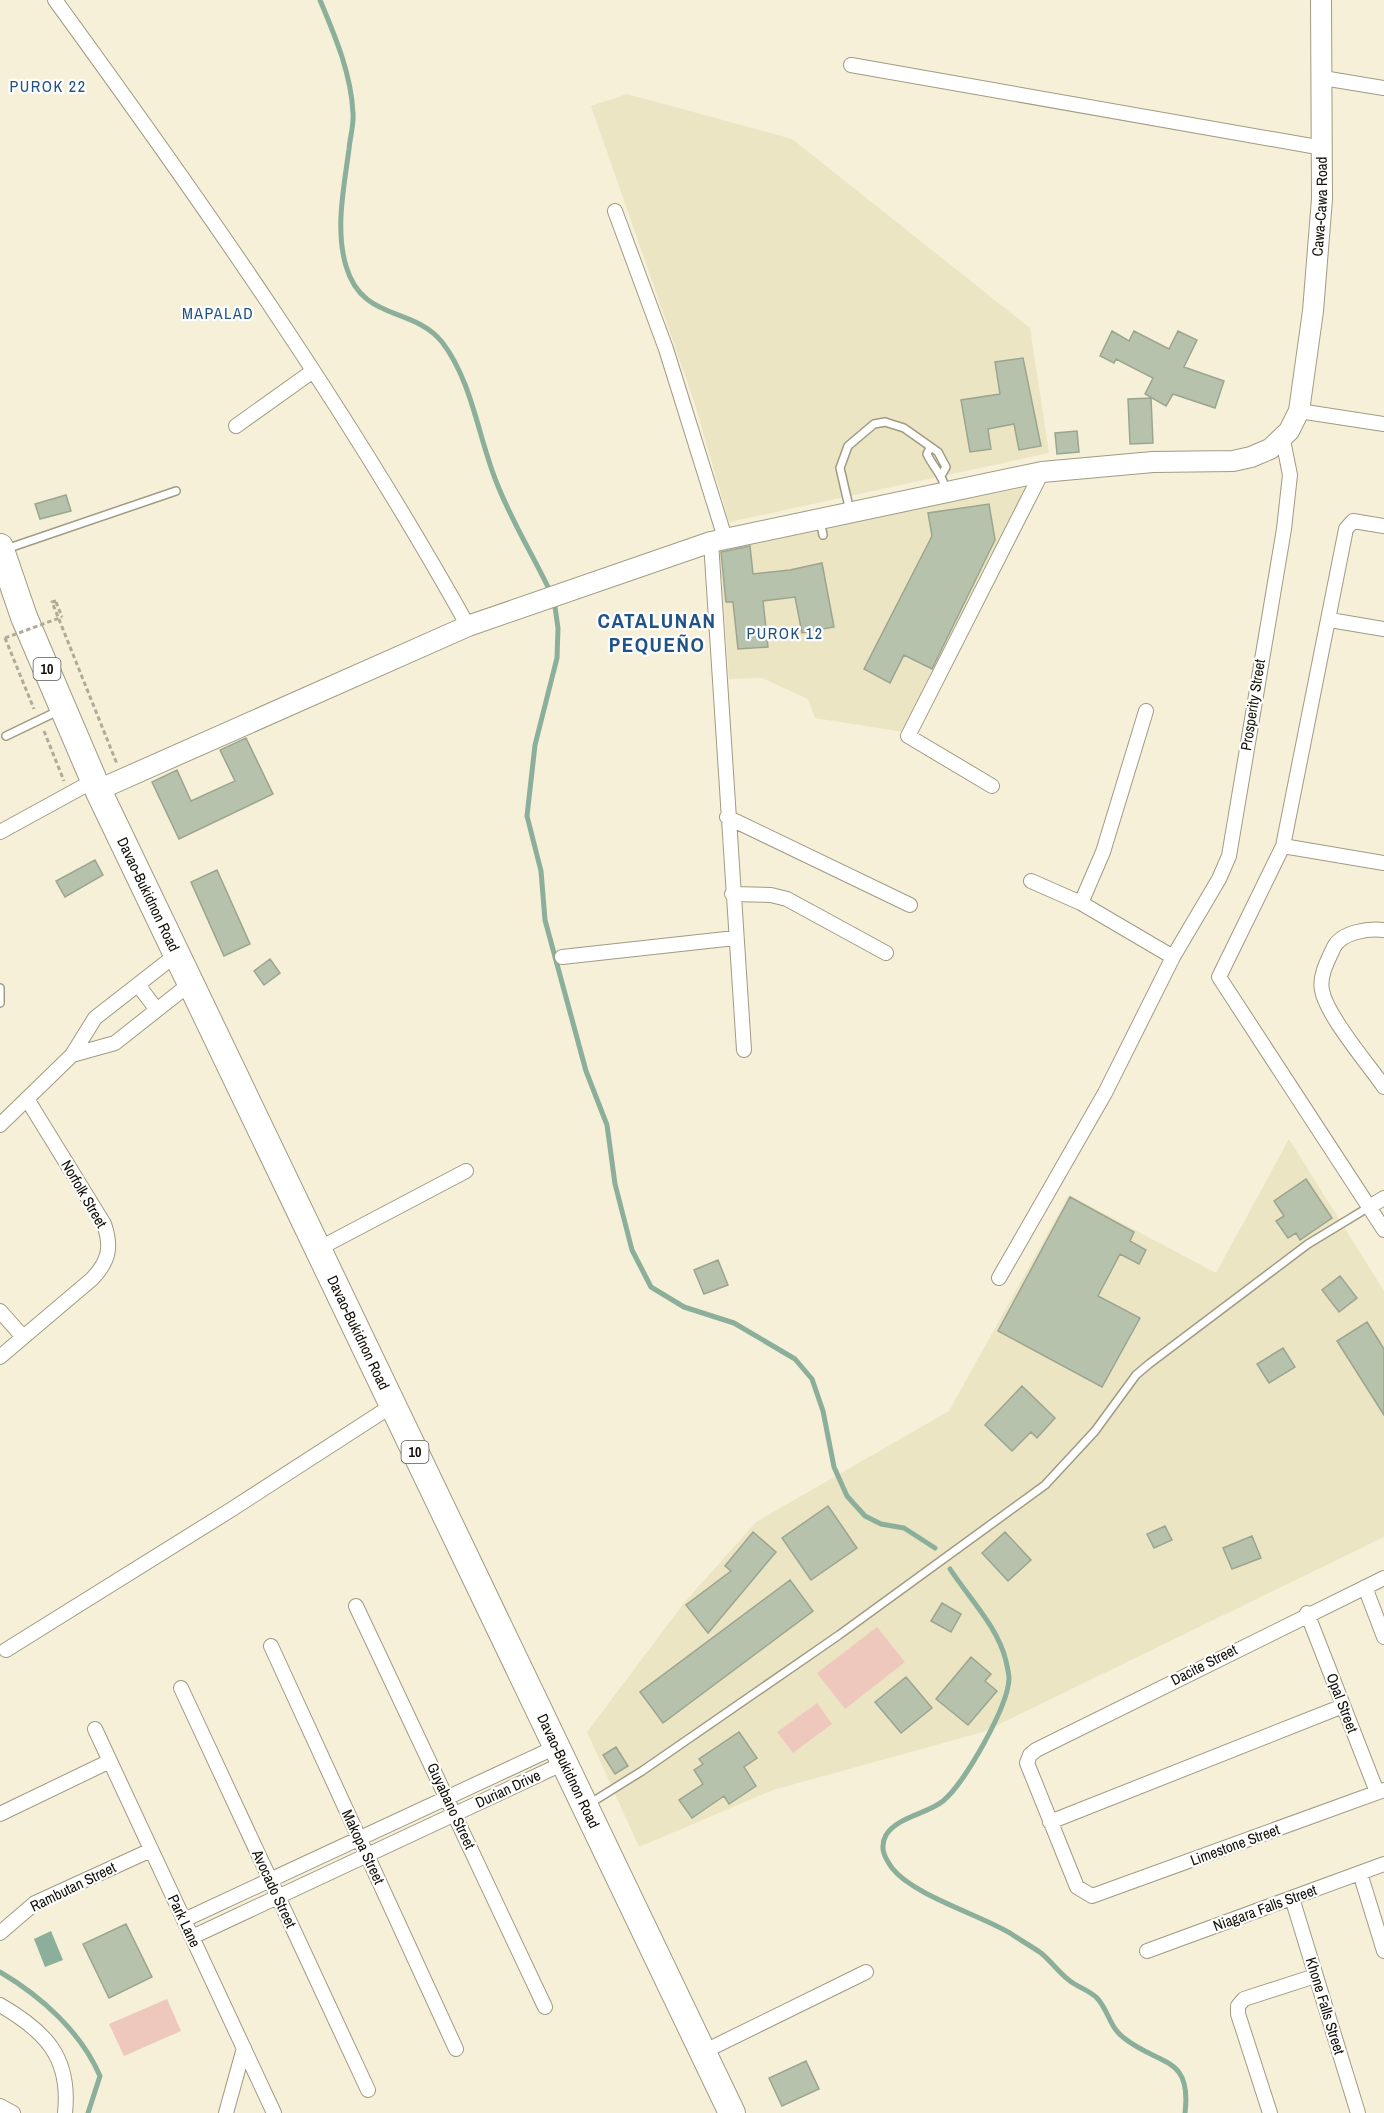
<svg xmlns="http://www.w3.org/2000/svg" width="1384" height="2113" viewBox="0 0 1384 2113" font-family="'Archivo Narrow',sans-serif">
<rect width="100%" height="100%" fill="#f5f0d7"/>
<path fill="#ebe5c4" d="M627,94L792,139L1030,328L1049,453L729,522L695,404L591,106Z
M1028,487L904,732L815,718L808,699L762,678L729,679L719,548Z
M1289,1139L1384,1291V1537L983,1732L773,1790L639,1847L587,1732L684,1603L756,1522L949,1411L1069,1195L1216,1273Z"/>
<path fill="#efc8bd" d="M877,1627L905,1662L845,1709L817,1673Z
M817,1703L832,1724L793,1753L777,1732Z
M167,1999L181,2031L124,2056L109,2024Z"/>
<path fill="#8baf9a" d="M51,1931L63,1960L45,1967L34,1939Z"/>
<g fill="none" stroke-linecap="round" stroke-linejoin="round">
<path stroke="#8baf9a" stroke-width="5" d="M320,0C335,36 351,73 353,113C354,125 350,137 349,149C344,187 335,229 346,266C362,322 413,306 442,342C472,381 478,436 496,481C510,518 531,552 548,587
M555,607L558,628L557,658L535,745L527,816L541,871L545,920L586,1071L607,1125L615,1184L632,1250L651,1287L684,1307L734,1323L795,1359L812,1379L823,1411L834,1467L847,1496L865,1516L881,1524L904,1528L935,1548
M950,1569C969,1598 998,1627 1006,1661C1007,1666 1009,1673 1009,1679C1008,1706 965,1783 943,1801C927,1814 897,1817 886,1835C879,1848 885,1858 892,1868C913,1895 978,1914 1010,1933C1020,1940 1031,1946 1041,1953C1051,1961 1059,1973 1070,1981C1078,1987 1090,1991 1097,1998C1109,2011 1109,2027 1124,2038C1159,2066 1192,2055 1185,2113
M0,1972C41,1996 81,2032 100,2076L88,2113"/>
</g>
<path fill="#b6c2ab" stroke="#9ba58f" stroke-width="1.5" d="M1112,331L1129,341L1134,331L1169,349L1178,331L1197,340L1184,367L1224,381L1215,408L1173,394L1166,406L1145,394L1153,378L1116,359L1114,363L1100,356Z
M1023,358L1041,446L1019,450L1014,424L988,429L991,449L970,452L961,400L1000,394L995,362Z
M1151,398L1153,443L1130,444L1128,399Z
M1077,431L1079,452L1057,454L1055,433Z
M66,495L71,511L40,519L35,504Z
M989,504L995,540L932,669L904,655L890,683L864,669L932,536L928,513Z
M750,546L753,574L790,570L822,563L834,627L802,633L795,597L763,601L768,647L738,649L733,602H726L721,552Z
M246,738L273,794L179,839L152,782L177,770L191,801L235,781L220,750Z
M95,860L103,875L65,897L56,881Z
M217,870L250,944L224,956L191,882Z
M270,959L280,973L264,985L254,971Z
M1306,1179L1332,1218L1300,1240L1296,1233L1288,1238L1276,1221L1284,1216L1274,1201Z
M1070,1197L1134,1232L1130,1241L1146,1250L1139,1264L1120,1254L1098,1296L1140,1318L1102,1387L998,1331Z
M718,1260L728,1285L704,1294L694,1270Z
M1340,1276L1357,1298L1339,1312L1322,1290Z
M1367,1322L1384,1349V1415L1337,1341Z
M1283,1348L1295,1367L1269,1383L1257,1364Z
M1022,1386L1055,1418L1037,1438L1031,1432L1012,1451L985,1425Z
M828,1506L857,1548L811,1580L782,1538Z
M1165,1526L1172,1540L1154,1548L1147,1534Z
M753,1532L776,1552L708,1633L686,1605L731,1571L725,1566Z
M1005,1532L1031,1560L1008,1581L982,1553Z
M1252,1536L1261,1558L1232,1569L1223,1548Z
M790,1580L813,1611L663,1723L640,1692Z
M942,1603L961,1614L951,1632L931,1621Z
M971,1657L991,1674L985,1681L997,1691L968,1725L936,1699Z
M906,1677L932,1708L901,1733L875,1702Z
M739,1732L757,1758L744,1767L756,1786L729,1804L724,1796L692,1818L679,1800L703,1784L694,1770L703,1764L699,1759Z
M616,1747L628,1766L615,1774L603,1755Z
M126,1924L152,1977L109,1998L83,1944Z
M806,2061L819,2089L782,2106L769,2078Z"/>
<g fill="none" stroke-linecap="round" stroke-linejoin="round">
<defs>
<path id="lane" d="M930,448L927,454C934,469 942,473 946,490
M850,511L840,468L848,446L874,424L885,422L904,428L938,452L946,467L942,474
M820,520L823,535
M6,549L176,491
M6,736L58,711
M0,988V1003
M589,1804L642,1771L839,1635L1045,1485L1095,1431L1136,1375L1149,1364L1308,1244L1369,1207"/>
<path id="street" d="M55,0C202,202 346,407 468,626
M851,65L1323,148
M1323,78L1384,88
M615,211L666,349L725,538
M1299,411L1384,424
M236,426L313,371
M1384,526L1353,521L1346,529L1283,846L1219,977L1384,1230
M711,542L744,1050
M1330,620L1384,629
M992,786L908,736L1042,472
M727,817L910,905
M0,832L95,780
M1283,846L1384,863
M1031,881L1081,903L1173,957
M732,894L771,895L787,899L886,953
M1081,903L1103,852L1146,711
M1384,930C1369,928 1342,932 1334,947C1328,960 1319,976 1322,990C1326,1015 1369,1065 1384,1087
M562,957L735,938
M138,985L157,1010
M72,1055L115,1043L191,983
M0,1125L72,1055L95,1018L177,954
M1369,1207L1384,1198
M318,1249L466,1171
M999,1278L1105,1093L1173,957L1219,879L1229,856L1284,529L1290,475L1283,440
M0,1311L23,1337
M0,1357L92,1279C109,1261 112,1247 104,1224L27,1099
M1384,1578L1036,1750L1030,1755L1027,1763L1077,1887L1092,1896L1384,1790
M1365,1587L1384,1637
M356,1606L545,2007
M1307,1613L1377,1792
M271,1646L456,2049
M6,1650L229,1511L393,1405
M181,1688L368,2090
M95,1729L274,2113
M0,1814L110,1761
M1050,1822L1343,1706
M1360,1873L1384,1951
M1292,1898L1358,2113
M184,1920L556,1747
M0,1933L35,1903L151,1850
M192,1937L564,1763
M1147,1951L1384,1864
M0,2005C45,2031 71,2057 65,2113
M703,2052L866,1972
M0,2106L13,2113
M226,2113L244,2048
M1270,2113L1238,2014V2006L1244,1999L1315,1976"/>
<g id="secondary">
<path id="s1" d="M98,790L468,626L711,542L1042,472L1153,462L1233,461L1251,457L1270,449L1289,431L1299,411L1313,311L1322,199L1321,0"/>
</g>
<g id="highway">
<path id="s2" d="M0,547L24,617L98,790L732,2113"/>
</g>
</defs>
<use href="#lane" stroke="#a09b83" stroke-width="10"/>
<use href="#street" stroke="#a09b83" stroke-width="16"/>
<use href="#secondary" stroke="#a09b83" stroke-width="22"/>
<use href="#highway" stroke="#a09b83" stroke-width="28"/>
<path stroke="#afab96" stroke-width="3" stroke-dasharray="4.5 3" stroke-linecap="butt" d="M56,601L52,602L117,764
M56,602L62,617
M5,638L34,709
M44,731L64,781"/>
<use href="#lane" stroke="#fff" stroke-width="7"/>
<use href="#street" stroke="#fff" stroke-width="14"/>
<use href="#secondary" stroke="#fff" stroke-width="20"/>
<use href="#highway" stroke="#fff" stroke-width="26"/>
<path stroke="#afab96" stroke-width="3" stroke-dasharray="4.5 3" stroke-linecap="butt" d="M5,638L62,617"/>
</g>
<g text-anchor="middle" stroke-width="4.5" stroke-linejoin="round" paint-order="stroke">
<g fill="#fff" stroke="#595851" stroke-width="1.5">
<rect x="33.5" y="658" width="27" height="22" rx="4.5"/>
<rect x="401.5" y="1441" width="27" height="22" rx="4.5"/>
</g>
<g font-size="14" font-weight="bold" fill="#121007">
<text x="47" y="674">10</text>
<text x="415" y="1457">10</text>
</g>
<g font-size="15" fill="#121007" stroke="#fff">
<text dy="5" stroke="none"><textPath href="#s1" startOffset="1485">Cawa-Cawa Road</textPath></text>
<text transform="translate(1253 705) rotate(-81)" y="5">Prosperity Street</text>
<text dy="5" stroke="none"><textPath href="#s2" startOffset="378">Davao-Bukidnon Road</textPath></text>
<text transform="translate(84 1194) rotate(60)" y="5">Norfolk Street</text>
<text dy="5" stroke="none"><textPath href="#s2" startOffset="864">Davao-Bukidnon Road</textPath></text>
<text transform="translate(1204 1665) rotate(-27)" y="5">Dacite Street</text>
<text transform="translate(1342 1703) rotate(69)" y="5">Opal Street</text>
<text dy="5" stroke="none"><textPath href="#s2" startOffset="1350">Davao-Bukidnon Road</textPath></text>
<text transform="translate(508 1789) rotate(-25)" y="5">Durian Drive</text>
<text transform="translate(451 1806) rotate(65)" y="5">Guyabano Street</text>
<text transform="translate(1235 1845) rotate(-20)" y="5">Limestone Street</text>
<text transform="translate(363 1847) rotate(65)" y="5">Makopa Street</text>
<text transform="translate(73 1887) rotate(-26)" y="5">Rambutan Street</text>
<text transform="translate(274 1889) rotate(65)" y="5">Avocado Street</text>
<text transform="translate(1265 1908) rotate(-20)" y="5">Niagara Falls Street</text>
<text transform="translate(184 1921) rotate(65)" y="5">Park Lane</text>
<text transform="translate(1325 2006) rotate(73)" y="5">Khone Falls Street</text>
</g>
<g font-size="16" letter-spacing="1.5" fill="#225386" stroke="#fff">
<text x="48" y="92">PUROK 22</text>
<text x="218" y="319">MAPALAD</text>
<text x="785" y="639">PUROK 12</text>
</g>
<g font-size="21" font-weight="bold" letter-spacing="1.5" fill="#225386" stroke="#fff">
<text x="657" y="628">CATALUNAN<tspan x="657" dy="24">PEQUEÑO</tspan></text>
</g>
</g>
</svg>
